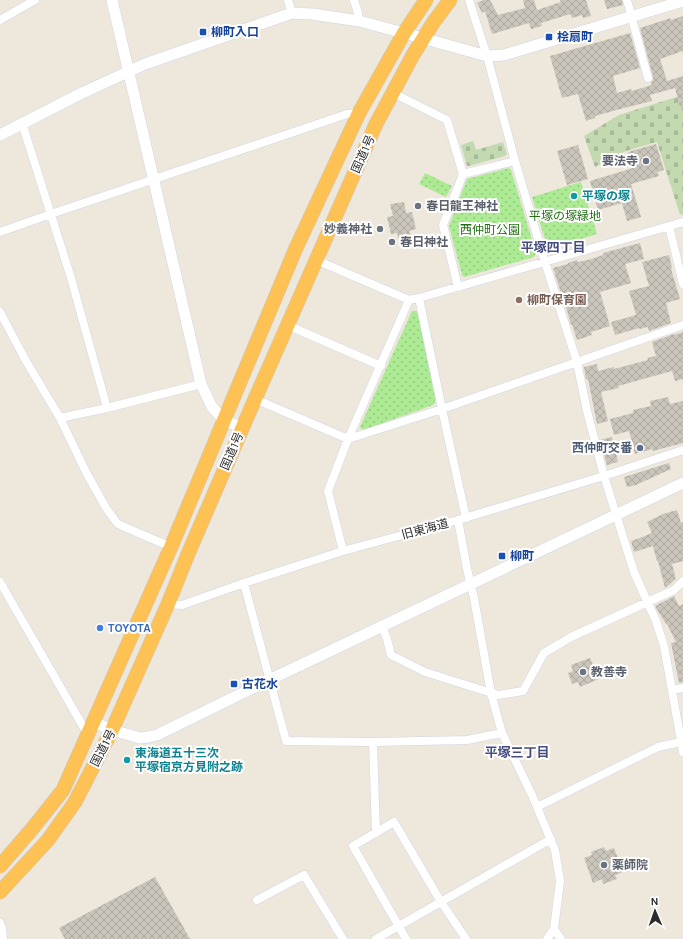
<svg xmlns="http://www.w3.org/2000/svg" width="683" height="939" viewBox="0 0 683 939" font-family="Karla,'Noto Sans JP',sans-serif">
<defs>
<pattern id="grass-dots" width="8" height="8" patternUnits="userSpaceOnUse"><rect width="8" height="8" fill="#acea93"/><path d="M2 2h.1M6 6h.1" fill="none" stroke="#94c97f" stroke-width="1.8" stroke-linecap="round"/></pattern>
<pattern id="cemetery-stones" width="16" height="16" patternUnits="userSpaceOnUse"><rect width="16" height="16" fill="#c3dab1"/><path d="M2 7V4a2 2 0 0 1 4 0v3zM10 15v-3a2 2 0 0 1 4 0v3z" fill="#a8bb98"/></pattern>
<pattern id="building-cross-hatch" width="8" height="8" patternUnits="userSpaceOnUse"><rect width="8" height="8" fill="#c9c5ba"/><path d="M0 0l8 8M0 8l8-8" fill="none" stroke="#ada9a0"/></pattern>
</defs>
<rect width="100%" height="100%" fill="#eee7dc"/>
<path fill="url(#grass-dots)" d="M509,168L511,170L536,253L534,257L464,277L462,275L449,226L467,179Z
M425,173L452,186L446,197L419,184Z
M581,182L597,234L548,249L532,197Z
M412,311H417L436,400L433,405L363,430L360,427Z"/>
<path fill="url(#cemetery-stones)" d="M683,95V214L680,215L657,142L626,151L595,167L584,136L619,115Z
M473,141L476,150L503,142L507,154L505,156L469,166H467L461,145Z"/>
<path fill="url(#building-cross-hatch)" d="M483,0H490L498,15L525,8L523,0H534L537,10L561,2L560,0H586L591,16L583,18L582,15L572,18L570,14L541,23L542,26L531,29L529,23L492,34L485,11L482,13L477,3Z
M604,0H622L623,5L607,9Z
M683,16V51L660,59L667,81L683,76V106L680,107L675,88L650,95L652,101L624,108L595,116V118L586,121L578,94L562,98L550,56L630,33L640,68L613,76L617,93L631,89L632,91L652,85L651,82L653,80V77L640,28L671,18V20Z
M656,144L664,170L657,172L659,176L631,184L641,217L627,221L622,203L598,210L590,181L633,168L628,152Z
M578,145L588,179L567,185L557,151Z
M404,202L406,213L412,212L416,229L409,231L411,236L398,238L397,233L391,234L387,217L393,216L390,204Z
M640,243L644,259L625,264L631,283L600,292L610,326L591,332L592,335L577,340L572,324L571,325L564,299H563L553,268L568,264V263L577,260L578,262L588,260L603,255V253Z
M669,255L672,268L671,269L680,299L666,303L671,323L649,331L648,327L640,329L639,328L615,335L611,322L636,315L629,291L649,286L642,262Z
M683,332V379L675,381L672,371L618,386L619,388L601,392L608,421L597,424L588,379H586L584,367L597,364L598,371L614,367V369L648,360L647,358L656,356L652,342L674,334V335Z
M668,397L670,404L683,401V443L653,451L652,449L635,454L629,431L614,435L610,419L633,413V410L651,406L650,401Z
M612,437L618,462L607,465L600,440Z
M669,463L671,469L636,485L627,487L624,477Z
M677,510L681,523L683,522V561L672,564L676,579L665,588L658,561H657L653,546L634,552L631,541L640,538L652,533L647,522L663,514Z
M674,596L679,606L683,604V682L679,683L671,643L676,642L667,624H666L655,606Z
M590,658L599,679L580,687L578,682L572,684L568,673L573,671L571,665Z
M604,847L606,851L614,848L623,872L615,875L617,879L603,884L602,879L593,883L584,858L592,855L591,852Z
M155,877L190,939H65L59,928Z"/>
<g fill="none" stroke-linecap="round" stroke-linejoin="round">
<defs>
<path id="minor" d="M288,0L292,13
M354,0L358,13L359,21
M469,0L487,56L515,161L545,262L577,362L587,411L604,476L634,572L656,621L664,646L683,752
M627,0L648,78
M0,20L35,0
M393,93L447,120L463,174
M22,123L71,278L107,408
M669,226L683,284
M0,232L51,214L347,114L359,113
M316,260L409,300L419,298L683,222
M458,287L443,225L463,174L515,161
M419,298L442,409L466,518
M0,312L26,361L60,418L86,472L106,508L117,523L120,525L171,547
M287,325L381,366
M255,399L348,439L442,409L683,325
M60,418L107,408L201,384
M458,520L467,569L474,598L491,693L502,733L532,795L555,850L560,881L554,929L561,939
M343,551L328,491L348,439L409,300
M0,582L88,735
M244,583L286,741L373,742L467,740L502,733
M168,604L182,605L244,583L343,551L458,520L604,476L683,450
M382,626L387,639L391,655L425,672L498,695L523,691L544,653L571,637L674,590L683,581
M672,690L683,688
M373,742L376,833
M537,807L658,747L681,742
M257,900L304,875L343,939
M0,923L2,928L3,939
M376,939L551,839
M406,939L353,846L394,822L441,902L466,939
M547,939L554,929"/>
<path id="tertiary" d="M112,0L201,384L212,407L224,420L242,428
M0,135L80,94L145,64L292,13L312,14L359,21L404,33L487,56L504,55L683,1
M94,722L112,730L140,738L148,737L157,735L269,680L683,483"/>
<path id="trunk" d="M0,866L32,829L63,790L171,547L296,248L359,113L404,33L426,0
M0,892L48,840L75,802L112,730L168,604L188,554L255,399L376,124L413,55L433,23L450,0"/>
</defs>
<use href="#minor" stroke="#d1d4e5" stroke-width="9"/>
<use href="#tertiary" stroke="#d1d4e5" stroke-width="12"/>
<use href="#trunk" stroke="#c8c8c8" stroke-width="15"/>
<use href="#minor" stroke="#fff" stroke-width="8"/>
<use href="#tertiary" stroke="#fff" stroke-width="11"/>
<use href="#trunk" stroke="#fec254" stroke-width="14"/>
</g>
<g fill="#1a4fb4" stroke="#fff" stroke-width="1.5">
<rect x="199" y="28" width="8" height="8" rx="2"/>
<rect x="545" y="33" width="8" height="8" rx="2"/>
<rect x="498" y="552" width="8" height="8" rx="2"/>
<rect x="230" y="680" width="8" height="8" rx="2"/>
</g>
<g fill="#6b7280" stroke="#fff" stroke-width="1.5">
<circle cx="646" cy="161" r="4"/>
<circle cx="418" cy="206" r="4"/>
<circle cx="380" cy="229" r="4"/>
<circle cx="392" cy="242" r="4"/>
<circle cx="583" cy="672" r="4"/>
<circle cx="604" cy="865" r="4"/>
</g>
<g fill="#0f9aa8" stroke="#fff" stroke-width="1.5">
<circle cx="574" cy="196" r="4"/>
<circle cx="127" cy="760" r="4"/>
</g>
<circle fill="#8d6e63" stroke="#fff" stroke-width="1.5" cx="519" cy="300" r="4"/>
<circle fill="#5c6f8a" stroke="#fff" stroke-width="1.5" cx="640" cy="448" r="4"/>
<circle fill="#3f7fe0" stroke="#fff" stroke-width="1.5" cx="100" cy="628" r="4"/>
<g text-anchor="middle" stroke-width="4" stroke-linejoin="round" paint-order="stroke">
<g font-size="12" font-weight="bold" fill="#164399" stroke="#fff" text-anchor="start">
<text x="211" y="36">柳町入口</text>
<text x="557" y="41">桧扇町</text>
<text x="510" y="560">柳町</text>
<text x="242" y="688">古花水</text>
</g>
<g font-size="12" fill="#2b2b2b" stroke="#fff">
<text transform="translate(363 154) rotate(-66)" y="4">国道1号</text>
<text transform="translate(232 451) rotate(-67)" y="4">国道1号</text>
<text transform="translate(425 529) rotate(-15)" y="4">旧東海道</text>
<text transform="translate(103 748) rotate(-63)" y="4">国道1号</text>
</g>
<g font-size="12" font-weight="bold" fill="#5b616d" stroke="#fff" text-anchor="start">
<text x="638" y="165" text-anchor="end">要法寺</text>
<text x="426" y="210">春日龍王神社</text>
<text x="372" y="233" text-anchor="end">妙義神社</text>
<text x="400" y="246">春日神社</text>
<text x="591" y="676">教善寺</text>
<text x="612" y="869">薬師院</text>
</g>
<g font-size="12" font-weight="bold" fill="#0d838f" stroke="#fff" text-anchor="start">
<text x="582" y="200">平塚の塚</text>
<text x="135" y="757">東海道五十三次<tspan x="135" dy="14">平塚宿京方見附之跡</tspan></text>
</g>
<g font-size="12" fill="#227013" stroke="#fff">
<text x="565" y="220">平塚の塚緑地</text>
<text x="490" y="234">西仲町公園</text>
</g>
<g font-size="12" font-weight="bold" fill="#785e54" stroke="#fff" text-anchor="start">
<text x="527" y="304">柳町保育園</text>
</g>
<g font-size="12" font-weight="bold" fill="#4e5e75" stroke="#fff" text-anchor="end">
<text x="632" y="452">西仲町交番</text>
</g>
<g font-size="12" font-weight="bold" fill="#366cbe" stroke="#fff" text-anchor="start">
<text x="108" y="632">TOYOTA</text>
</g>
<g font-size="13" font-weight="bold" fill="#464e80" stroke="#fff">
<text x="553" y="252">平塚四丁目</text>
<text x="517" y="757">平塚三丁目</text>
</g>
</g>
<g transform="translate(655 911) rotate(358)" stroke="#ffffff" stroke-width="3" paint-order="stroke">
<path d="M0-3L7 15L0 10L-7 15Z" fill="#2b2b2b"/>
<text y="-6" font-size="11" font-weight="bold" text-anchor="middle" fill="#2b2b2b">N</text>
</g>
</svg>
